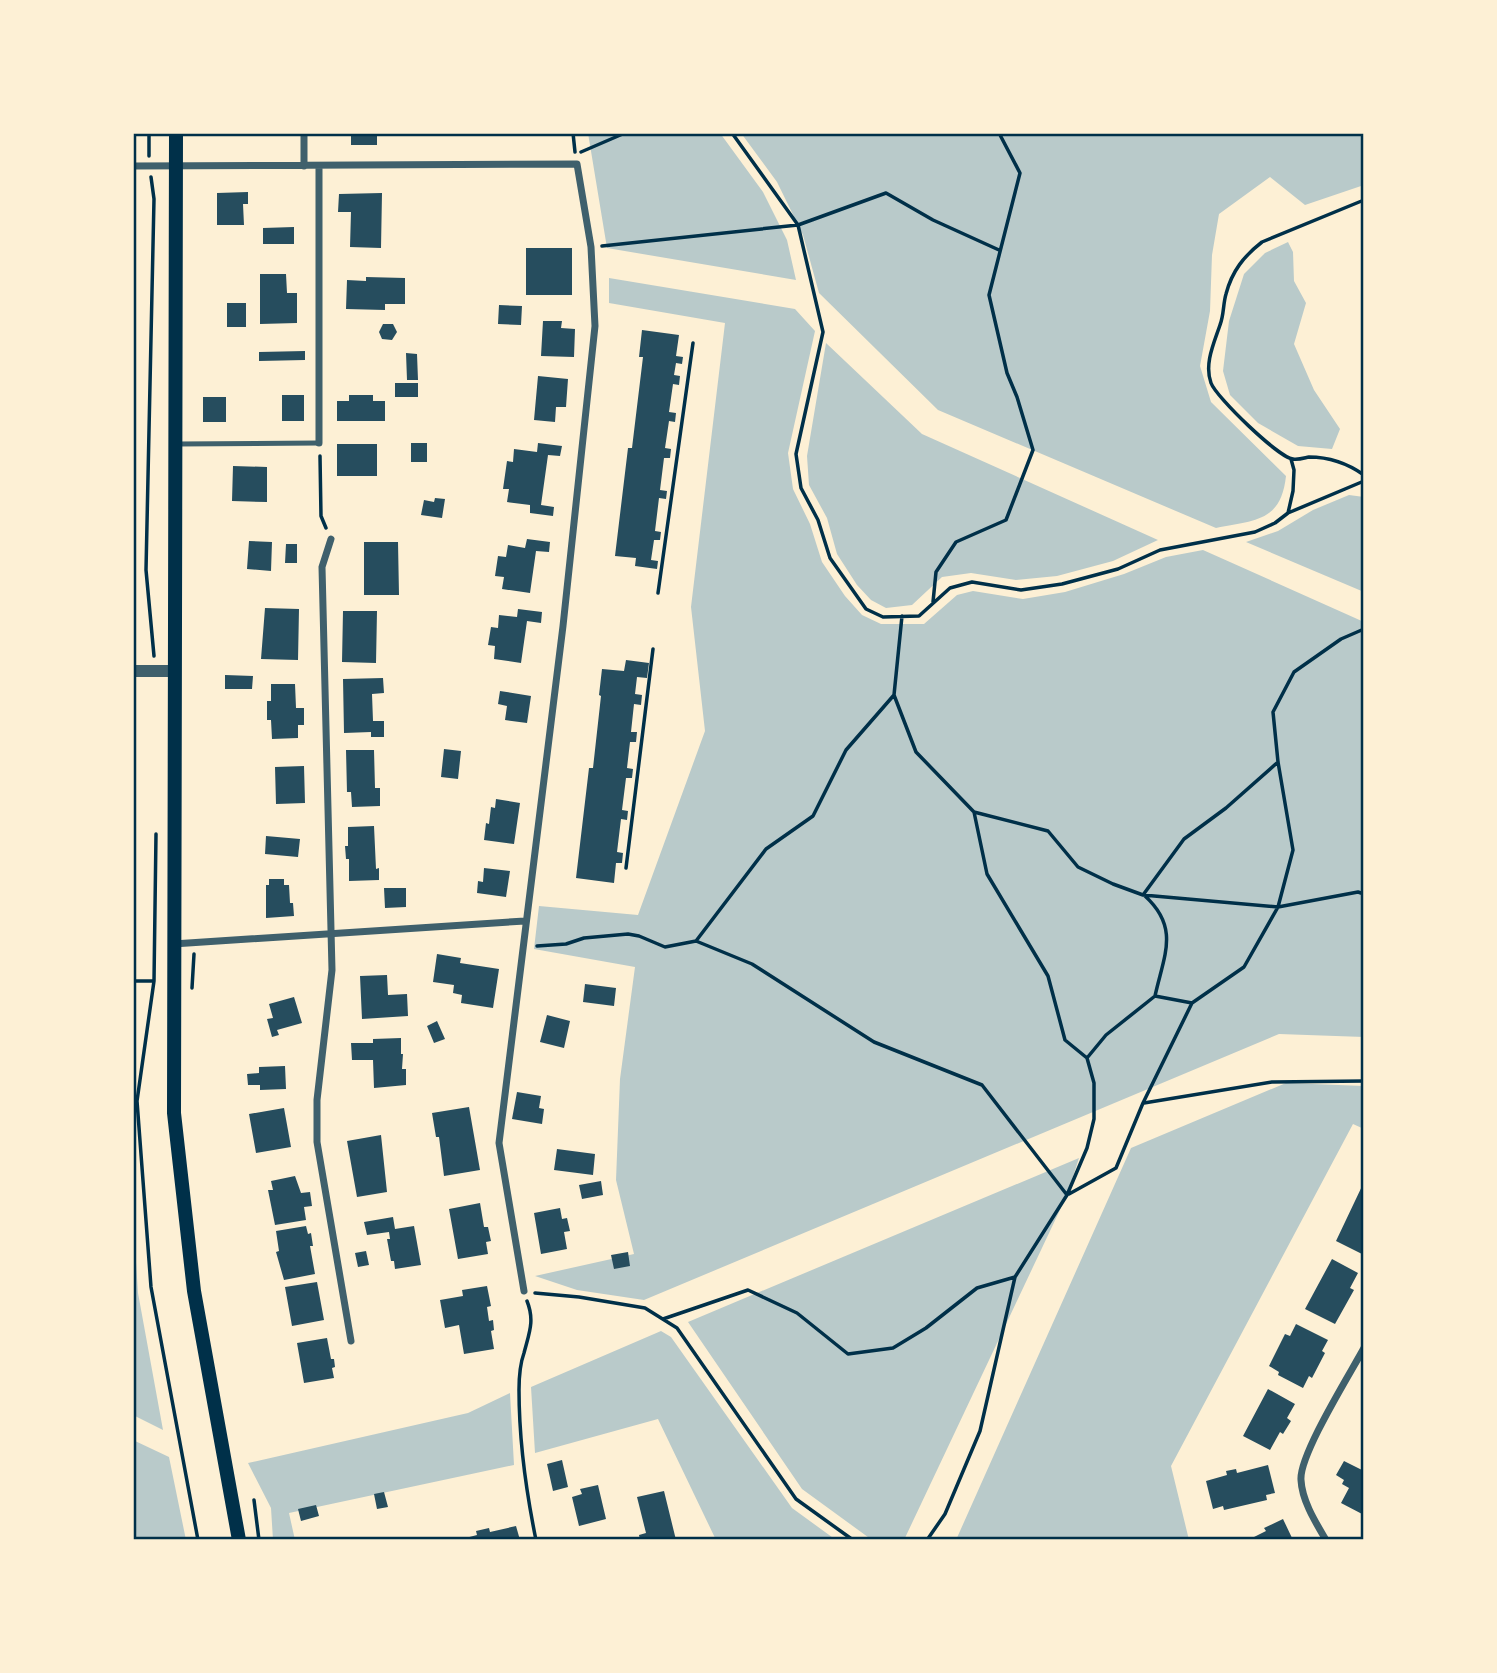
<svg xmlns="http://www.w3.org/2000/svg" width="1497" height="1673" viewBox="0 0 1497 1673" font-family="'Roboto Condensed',sans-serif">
<rect width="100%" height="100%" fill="#fdf0d5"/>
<path fill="#b9caca" d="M588,133H720L763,192L787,240L796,280L607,248Z
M741,133H1364V185L1305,205L1270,177L1219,214L1212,255L1210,311L1200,366L1211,402L1286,476C1281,522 1255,520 1216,528L938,410L819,293L803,235L777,182Z
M1288,242L1293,252L1294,281L1306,303L1294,344L1314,390L1340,429L1332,449L1298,446L1258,423L1230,395L1223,371L1229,321L1244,274L1265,253Z
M609,278L795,309L815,331L788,453L793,489L810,524L822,562L845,596L862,615L881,624H924L957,595L973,591L1023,599L1065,592L1124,574L1166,557L1203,550L1364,622V1037L1279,1034L644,1300L577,1290L535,1276L634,1254L616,1180L620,1079L635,967L534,949L539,906L638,915L705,731L691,607L725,323L609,303Z
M826,343L922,434L1158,540L1113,561L1057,576L1016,580L971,573L942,577L912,605L886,608L871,600L857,585L837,554L827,518L809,485L807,456Z
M1349,495L1364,497V592L1246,542L1278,531L1313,510Z
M1286,1083L1364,1086V1129L1353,1124L1171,1466L1189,1540H956L1131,1148Z
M1079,1158L1067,1195L904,1540H872L802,1489L688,1322Z
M133,1215L138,1293L163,1430L133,1415Z
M661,1331L671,1337L792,1508L836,1540H716L658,1419L535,1453L531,1387Z
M510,1393L514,1465L289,1513L295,1540H273L271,1508L248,1463L468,1413Z
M133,1440L169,1457L186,1540H133Z"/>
<path fill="#264d5e" d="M351,133H377V145H351Z
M248,192V204H243L244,225H217V193Z
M382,193L381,248L350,247L351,212H338L339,194Z
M294,227V244H263V228Z
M526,248H572V295H526Z
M260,274H286L287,293H297V323L260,324Z
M366,277L405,278V304H385V310L346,309L347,280L366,281Z
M227,303H246V327H227Z
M499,305L522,306L521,325L498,324Z
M543,321H562L561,328L575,329L574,357L541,356Z
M383,324H393L397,332L392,340L382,339L379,332Z
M642,330L679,335L676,356L683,357L682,364L676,363L674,375L680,376L679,385L673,384L669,412L676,413L675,422L669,421L665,448L671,449L670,458H664L660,490L667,491L666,499L659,498L655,531L661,532L660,540H654L651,560L658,561L657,569L635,566L636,558L615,556L628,448H632L643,357H639Z
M305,351V360L259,361V352Z
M406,353L417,354L418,380H407Z
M538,376L568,379L566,407H556L555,422L534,420Z
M395,383H418V397H395Z
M282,395H304V421H282Z
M349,395H373V401H385V421H337V401H349Z
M203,397H226V422H203Z
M411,443H427V462H411Z
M538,443L562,446L560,456L548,455L541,505L554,507L553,516L530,513V505L507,502L509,489H503L507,461L513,462L514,449L537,452Z
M337,444H377V476H337Z
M233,466L267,467V502L232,501Z
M435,498L445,499L442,518L421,515L424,500L434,502Z
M527,539L550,542L549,552L536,551L530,593L502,589L504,577L495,576L498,556L506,557L508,545L525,548Z
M249,541L272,542L271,571L247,569Z
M364,542H398L399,595H364Z
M286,544H297V563H285Z
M265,608L299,609L298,660L261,659Z
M518,609L542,612L541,623L527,621L521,663L494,659L495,646L488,645L491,627L498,628L499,615L517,617Z
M343,611H377L376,663L342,662Z
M626,660L649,663L647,678L637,677L635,694L642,695L641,705L634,704L631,732H637L636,742H630L627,768L633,769L632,778H626L622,810L628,811L627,820L621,819L617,852L623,853L622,863H616L614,883L576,878L589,768H593L601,696L599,695L602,669L624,671Z
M225,675L253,676L252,689H225Z
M383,678L384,693L372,694L373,721H384V737H371V732L344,733L343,679Z
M271,684H295L296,708H304V725H298V738L272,739L271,720H267V701H271Z
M500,691L531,696L527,723L505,720L507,706L498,704Z
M444,749L461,751L458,779L441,777Z
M346,750H374L375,788H380V806L352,807L351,792H347Z
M304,766L305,803L276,804L275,767Z
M496,799L520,803L514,844L484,840L486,823L489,824L491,807L495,808Z
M374,826L376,869L379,868V880L349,881V859H346L345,846H348V827Z
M266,836L300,839L298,857L265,854Z
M484,868L510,871L506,897L477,893L478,881L483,882Z
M269,879H284V885H289L290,903H293L294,916L266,918V885H269Z
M384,888H406V907L385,908Z
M437,954L461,958L460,963L499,969L493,1008L461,1003L462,995L453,993L454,985L433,982Z
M387,975L388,995L407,994L408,1016L362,1019L360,976Z
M585,984L616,988L614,1006L583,1002Z
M294,997L302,1023L277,1030L279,1035L272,1037L267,1019L273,1018L269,1004Z
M547,1015L570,1021L564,1048L540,1042Z
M437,1021L445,1039L434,1043L427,1026Z
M401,1038V1054H403L402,1069H406V1085L374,1088L373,1060H352L351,1043H373V1039Z
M285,1066L286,1089L260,1090V1085H248L247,1074L259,1073V1067Z
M517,1092L541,1096L539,1108L544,1109L542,1124L512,1119Z
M469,1107L480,1170L444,1176L439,1137H436L432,1113Z
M284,1108L291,1147L256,1153L249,1114Z
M381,1135L387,1192L357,1197L347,1141Z
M557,1149L595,1154L593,1175L554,1170Z
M295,1176L301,1193L310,1192L312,1206L304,1207L306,1220L275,1225L268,1190H273L271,1181Z
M601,1181L603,1195L582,1199L579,1185Z
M1364,1182V1255L1336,1241Z
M480,1203L484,1227H488L491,1241L486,1242L488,1254L458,1259L449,1209Z
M560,1208L562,1219L567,1218L570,1231L564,1232L567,1249L541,1254L534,1213Z
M393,1217L395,1229L414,1226L421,1265L395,1269L394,1261H391L387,1239H390L389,1232L367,1235L364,1222Z
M306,1226L308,1234L311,1233L313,1246H310L315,1274L284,1280L276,1252L279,1251L276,1231Z
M366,1251L369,1265L358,1267L355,1253Z
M628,1252L630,1266L614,1269L611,1255Z
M1332,1259L1358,1273L1350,1288L1354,1290L1335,1324L1305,1309Z
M317,1282L324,1320L292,1326L285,1287Z
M487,1286L491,1306L487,1307L489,1321L493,1320L494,1330L491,1331L494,1349L464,1354L459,1325L445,1328L440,1300L463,1296L462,1290Z
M1296,1324L1328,1340L1322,1351L1325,1353L1312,1378L1309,1376L1303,1388L1278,1375L1279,1372L1269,1366L1285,1334L1290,1336Z
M327,1338L331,1359H334L335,1367L332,1368L334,1378L304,1383L297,1343Z
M1268,1389L1295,1404L1287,1418L1291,1421L1283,1434L1280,1432L1270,1450L1243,1436Z
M562,1460L568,1487L553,1491L547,1464Z
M1344,1461L1364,1471V1515L1341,1503L1349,1488L1342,1484L1344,1480L1336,1475Z
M1268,1465L1275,1493L1266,1495L1267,1500L1224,1510L1223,1506L1213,1509L1206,1481L1227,1475L1226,1471L1236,1469L1237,1473Z
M598,1485L606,1519L579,1526L572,1497L582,1494L580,1489Z
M664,1491L676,1540H640L639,1535L646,1533L637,1497Z
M384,1492L388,1507L377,1509L374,1494Z
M316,1505L319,1516L301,1521L298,1509Z
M1283,1519L1293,1540H1248L1266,1531L1264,1528Z
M516,1526L520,1540H458L477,1535L476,1531L489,1528L490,1532Z"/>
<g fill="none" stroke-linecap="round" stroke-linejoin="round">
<path stroke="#003049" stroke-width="3.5" d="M573,133L575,152
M732,133L798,225L823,332L796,454L801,488L818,520L830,558L866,609L883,617L919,616L950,588L972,582L1021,590L1062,584L1118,569L1160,550L1255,532L1275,523L1288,513L1293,491L1294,470L1291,459
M1108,133H1116
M581,152L625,133
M149,156V133
M151,177L154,199L146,570L154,656
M1364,200L1262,242C1244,256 1232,271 1226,294C1223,304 1224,315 1220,325C1214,343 1204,364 1211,383C1216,397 1279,458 1293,459C1298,460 1304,458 1309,457C1330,457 1347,463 1364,475
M602,246L798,225L886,193L933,220L999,250
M320,456L321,516L326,528
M1288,513L1364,481
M658,593L693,343
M933,602L936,572L956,542L1006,520L1033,450L1017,397L1007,373L989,295L1020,173L999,133
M902,616L894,695L916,752L974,812L987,874L1048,976L1065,1040L1087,1058L1094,1083V1119L1087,1148L1067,1195L1015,1277L980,1431L945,1514L927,1540
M974,812L1048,831L1078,867L1113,884L1143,895L1278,907L1358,892L1364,894
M156,834L154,981L137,1101L151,1287L198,1540
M626,868L653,649
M1143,895L1184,839L1226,808L1278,762
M1145,896C1180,928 1164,955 1155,996
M696,941L766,849L813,816L846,750L894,695
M537,946L566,944L584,938L628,934L639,936L665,947L696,941L752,964L874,1042L982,1085L1067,1195
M133,981H154
M192,988L194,954
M1087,1058L1106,1035L1155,996L1192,1003
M1144,1103L1272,1082L1364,1081
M1069,1194L1116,1168L1143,1103L1192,1003L1244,967L1278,907L1293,850L1278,762L1273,712L1294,672L1341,639L1364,629
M535,1293L579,1297L645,1308L677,1328L796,1499L853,1540
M527,1301C535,1321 529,1333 524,1353C520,1364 519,1378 519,1390C519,1440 526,1491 536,1540
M663,1319L748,1290L797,1313L848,1354L893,1348L926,1328L977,1288L1015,1277
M254,1500L259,1540"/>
<path stroke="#3f606c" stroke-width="5" d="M178,444L319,443"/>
<path stroke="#3f606c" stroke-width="7" d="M133,166L577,164L591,247L595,326L563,626L499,1143L524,1291
M304,166V133
M319,443V166
M331,539L322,567L332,970L317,1100V1142L351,1341
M173,944L525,921
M1326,1540C1316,1523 1302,1501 1301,1480C1299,1455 1350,1374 1364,1348"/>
<path stroke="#3f606c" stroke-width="12" d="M133,671H174"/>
<path stroke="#003049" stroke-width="14" d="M176,133L174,1113L194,1291L239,1540"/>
</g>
<rect width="1497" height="1673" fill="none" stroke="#fdf0d5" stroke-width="270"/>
<rect x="135" y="135" width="1227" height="1403" fill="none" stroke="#003049" stroke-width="2.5"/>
</svg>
